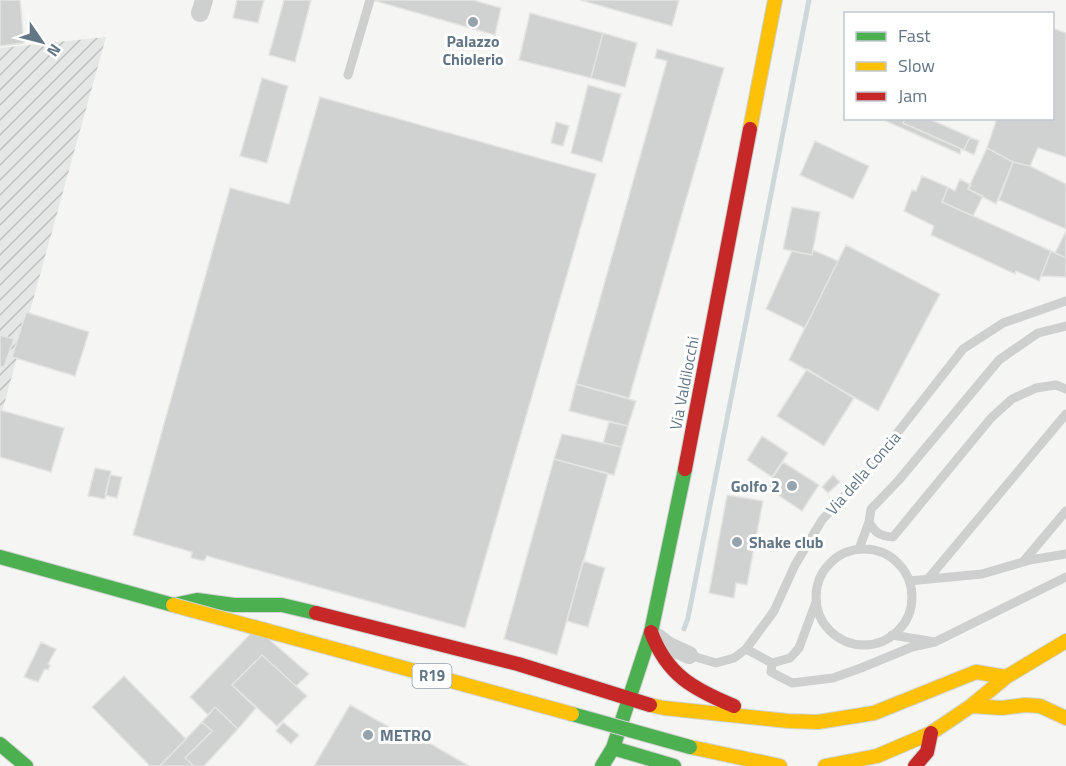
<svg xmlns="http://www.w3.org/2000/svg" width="1066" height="766" viewBox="0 0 1066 766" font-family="'Titillium Web',sans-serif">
<defs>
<pattern id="industrial-furrows" width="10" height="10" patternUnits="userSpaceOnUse" patternTransform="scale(1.5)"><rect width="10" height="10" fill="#e5e7e6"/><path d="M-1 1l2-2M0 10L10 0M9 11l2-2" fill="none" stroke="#bdc0c0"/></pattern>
</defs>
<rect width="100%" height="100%" fill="#f5f5f3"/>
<path fill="url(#industrial-furrows)" d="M106,37L0,419V48Z"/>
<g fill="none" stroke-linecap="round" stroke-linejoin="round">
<path stroke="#ced7da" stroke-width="5" d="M684,629L688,618L809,0"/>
</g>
<path fill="#d0d1d1" stroke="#e4e4e3" stroke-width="1.5" d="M0,0H20L24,43L0,46Z
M237,0H264L258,23L233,18Z
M284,0H311L295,62L269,55Z
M372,0H473L501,8L495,35Z
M580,0H679L672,26Z
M530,13L603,33L591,78L519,60Z
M1052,28L1066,33V157L1038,148L1030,166L1013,162L987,148L997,118H1052Z
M603,33L637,43L625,87L591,78Z
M657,49L724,68L629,398L576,384L667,61L655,58Z
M262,78L288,86L267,163L240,156Z
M588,85L621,94L602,162L571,153Z
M320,97L596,174L465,628L207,556L204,561L191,558L192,552L133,535L230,188L289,204Z
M887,118H905L903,123L961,149L960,154L886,121Z
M905,118H927L970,137L964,150L903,123Z
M556,122L569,126L563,146L551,143Z
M970,137L979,141L974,155L964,150Z
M815,141L869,166L853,199L800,175Z
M987,148L1013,162L996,204L968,189Z
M1013,162L1030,166L1066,184V229L999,200Z
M922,176L948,187L942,202L1051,251L1039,281L1016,271L1015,274L931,235L934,226L904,211L912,190L916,191Z
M960,179L971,185L968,189L983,196L973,216L942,202L948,187L955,191Z
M792,207L820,212L812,255L783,249Z
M1066,231V258L1055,253Z
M846,245L940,294L878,411L789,360Z
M813,250L838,261L805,328L766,309L792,251L812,255Z
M1051,251L1066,258V277L1041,276Z
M26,312L89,332L75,376L12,357Z
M0,335L14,339L4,367L0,366Z
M807,369L854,398L824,446L777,416Z
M576,384L636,401L628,426L569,411Z
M0,410L64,428L51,472L0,457Z
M609,422L628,426L622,447L603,443Z
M562,434L622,447L614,475L554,459Z
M762,436L788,453L772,477L747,460Z
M554,459L608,474L557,655L504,639Z
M783,462L819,485L802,511L766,487Z
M95,468L111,471L105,499L88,496Z
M110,475L122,477L117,498L105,495Z
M833,475L840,482L828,493L822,487Z
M727,495L763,501L747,585L736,583L734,598L709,593Z
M583,561L605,568L588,627L567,621Z
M256,628L309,674L296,686L262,655L232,685L256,708L238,729L215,707L208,715L190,697Z
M41,642L56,649L48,664L50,665L48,670L45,669L38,682L24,677Z
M262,655L307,696L277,726L232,685Z
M124,676L186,739L160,766H150L92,707Z
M350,705L405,736L408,732L420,739L423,734L431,739L429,743L469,766H314Z
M215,707L238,729L204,766H194L185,758L212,731L202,722Z
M202,722L212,731L185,758L194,766H160Z
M283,722L299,735L291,744L276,731Z"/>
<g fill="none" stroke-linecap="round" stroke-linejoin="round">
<defs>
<path id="fast" d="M0,557L173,605L197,600L234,605H282L316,613
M0,744L26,766
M613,748L674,766
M602,766L613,748L651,632L685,469"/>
<path id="slow" d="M750,129L775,0
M650,705L664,708L788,721L818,722L874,713L976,672L1006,677
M971,706L1002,708L1025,705L1040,706L1066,718
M690,747L780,766
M825,766L877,756L931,733L971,706L1006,677L1066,641"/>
<path id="jam" d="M685,469L750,129
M316,613L518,664L650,705
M651,632C667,675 693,689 734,706
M915,766L927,752L931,733"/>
</defs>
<use href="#fast" stroke="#d1d3d3" stroke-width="16"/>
<use href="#slow" stroke="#d1d3d3" stroke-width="16"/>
<use href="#jam" stroke="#d1d3d3" stroke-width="16"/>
<path stroke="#ced0d0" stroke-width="9" d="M348,75L370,0
M1066,326L1038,333L999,360L898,481L871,509L869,522C875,533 880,536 893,537L991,418L1012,399L1036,388L1056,385L1066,389
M859,549L869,522
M816 597a48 48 0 1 1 96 0a48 48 0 1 1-96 0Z
M1023,562L1066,511
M928,579L1066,414
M909,581L982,574L1030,560L1066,554
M816,602L799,648L790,658L772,663L771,672L792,683L833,678L861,668L912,647L935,642
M892,635L935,642L1066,577
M746,649L772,663
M689,655L716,663L734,658L746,649L774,611L795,565L822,520L869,469L963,349L1003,323L1066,301"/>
<path stroke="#ced0d0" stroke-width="18" d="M200,13L204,0
M657,637L669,646L689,655"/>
<use href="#fast" stroke="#4caf50" stroke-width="14"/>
<use href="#slow" stroke="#ffc107" stroke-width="14"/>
<use href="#jam" stroke="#c62828" stroke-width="14"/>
<defs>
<path id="fast-bridge" d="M572,714L690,747"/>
<path id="slow-bridge" d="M173,605L572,714"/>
</defs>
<use href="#fast-bridge" stroke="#d2d3d3" stroke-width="16" stroke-linecap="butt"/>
<use href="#slow-bridge" stroke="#d2d3d3" stroke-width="16" stroke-linecap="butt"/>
<use href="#fast-bridge" stroke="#4caf50" stroke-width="14"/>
<use href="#slow-bridge" stroke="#ffc107" stroke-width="14"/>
</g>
<g fill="#96a2ac" stroke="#fff" stroke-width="2">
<circle cx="473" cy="22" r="6"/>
<circle cx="792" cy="486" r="6"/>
<circle cx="737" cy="542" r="6"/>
<circle cx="368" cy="735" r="6"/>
</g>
<g text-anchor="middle" stroke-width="6" stroke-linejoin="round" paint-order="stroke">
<rect fill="#fff" stroke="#929faa" stroke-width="1.5" x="412.5" y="664" width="39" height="24" rx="4.5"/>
<g font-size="15" font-weight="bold" fill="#637686">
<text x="432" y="681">R19</text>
</g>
<g font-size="16" font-weight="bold" fill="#637686" stroke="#fff" text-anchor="start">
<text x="473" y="47" text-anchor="middle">Palazzo<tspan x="473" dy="18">Chiolerio</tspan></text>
<text x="780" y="492" text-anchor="end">Golfo 2</text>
<text x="749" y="548">Shake club</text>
<text x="380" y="741">METRO</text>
</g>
<g font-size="16" fill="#637686" stroke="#fff">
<text transform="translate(684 383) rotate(-79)" y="6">Via Valdilocchi</text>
<text transform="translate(863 473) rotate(-49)" y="6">Via della Concia</text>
</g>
</g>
<rect x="844" y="12" width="210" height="108" fill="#ffffff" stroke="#c1c8cf" stroke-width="1.5"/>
<rect x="856" y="32" width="30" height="9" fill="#4caf50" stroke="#c1c8cf" stroke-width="1.5"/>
<text x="898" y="42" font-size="18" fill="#637686">Fast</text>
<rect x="856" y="62" width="30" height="9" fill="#ffc107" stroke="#c1c8cf" stroke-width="1.5"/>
<text x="898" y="72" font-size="18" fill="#637686">Slow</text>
<rect x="856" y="92" width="30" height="9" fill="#c62828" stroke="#c1c8cf" stroke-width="1.5"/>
<text x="898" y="102" font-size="18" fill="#637686">Jam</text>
<g transform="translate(42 42) rotate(125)" stroke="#ffffff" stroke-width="4.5" paint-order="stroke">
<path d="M0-4.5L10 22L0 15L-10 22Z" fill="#637686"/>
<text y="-9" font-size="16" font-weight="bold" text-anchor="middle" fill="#637686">N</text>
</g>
</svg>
